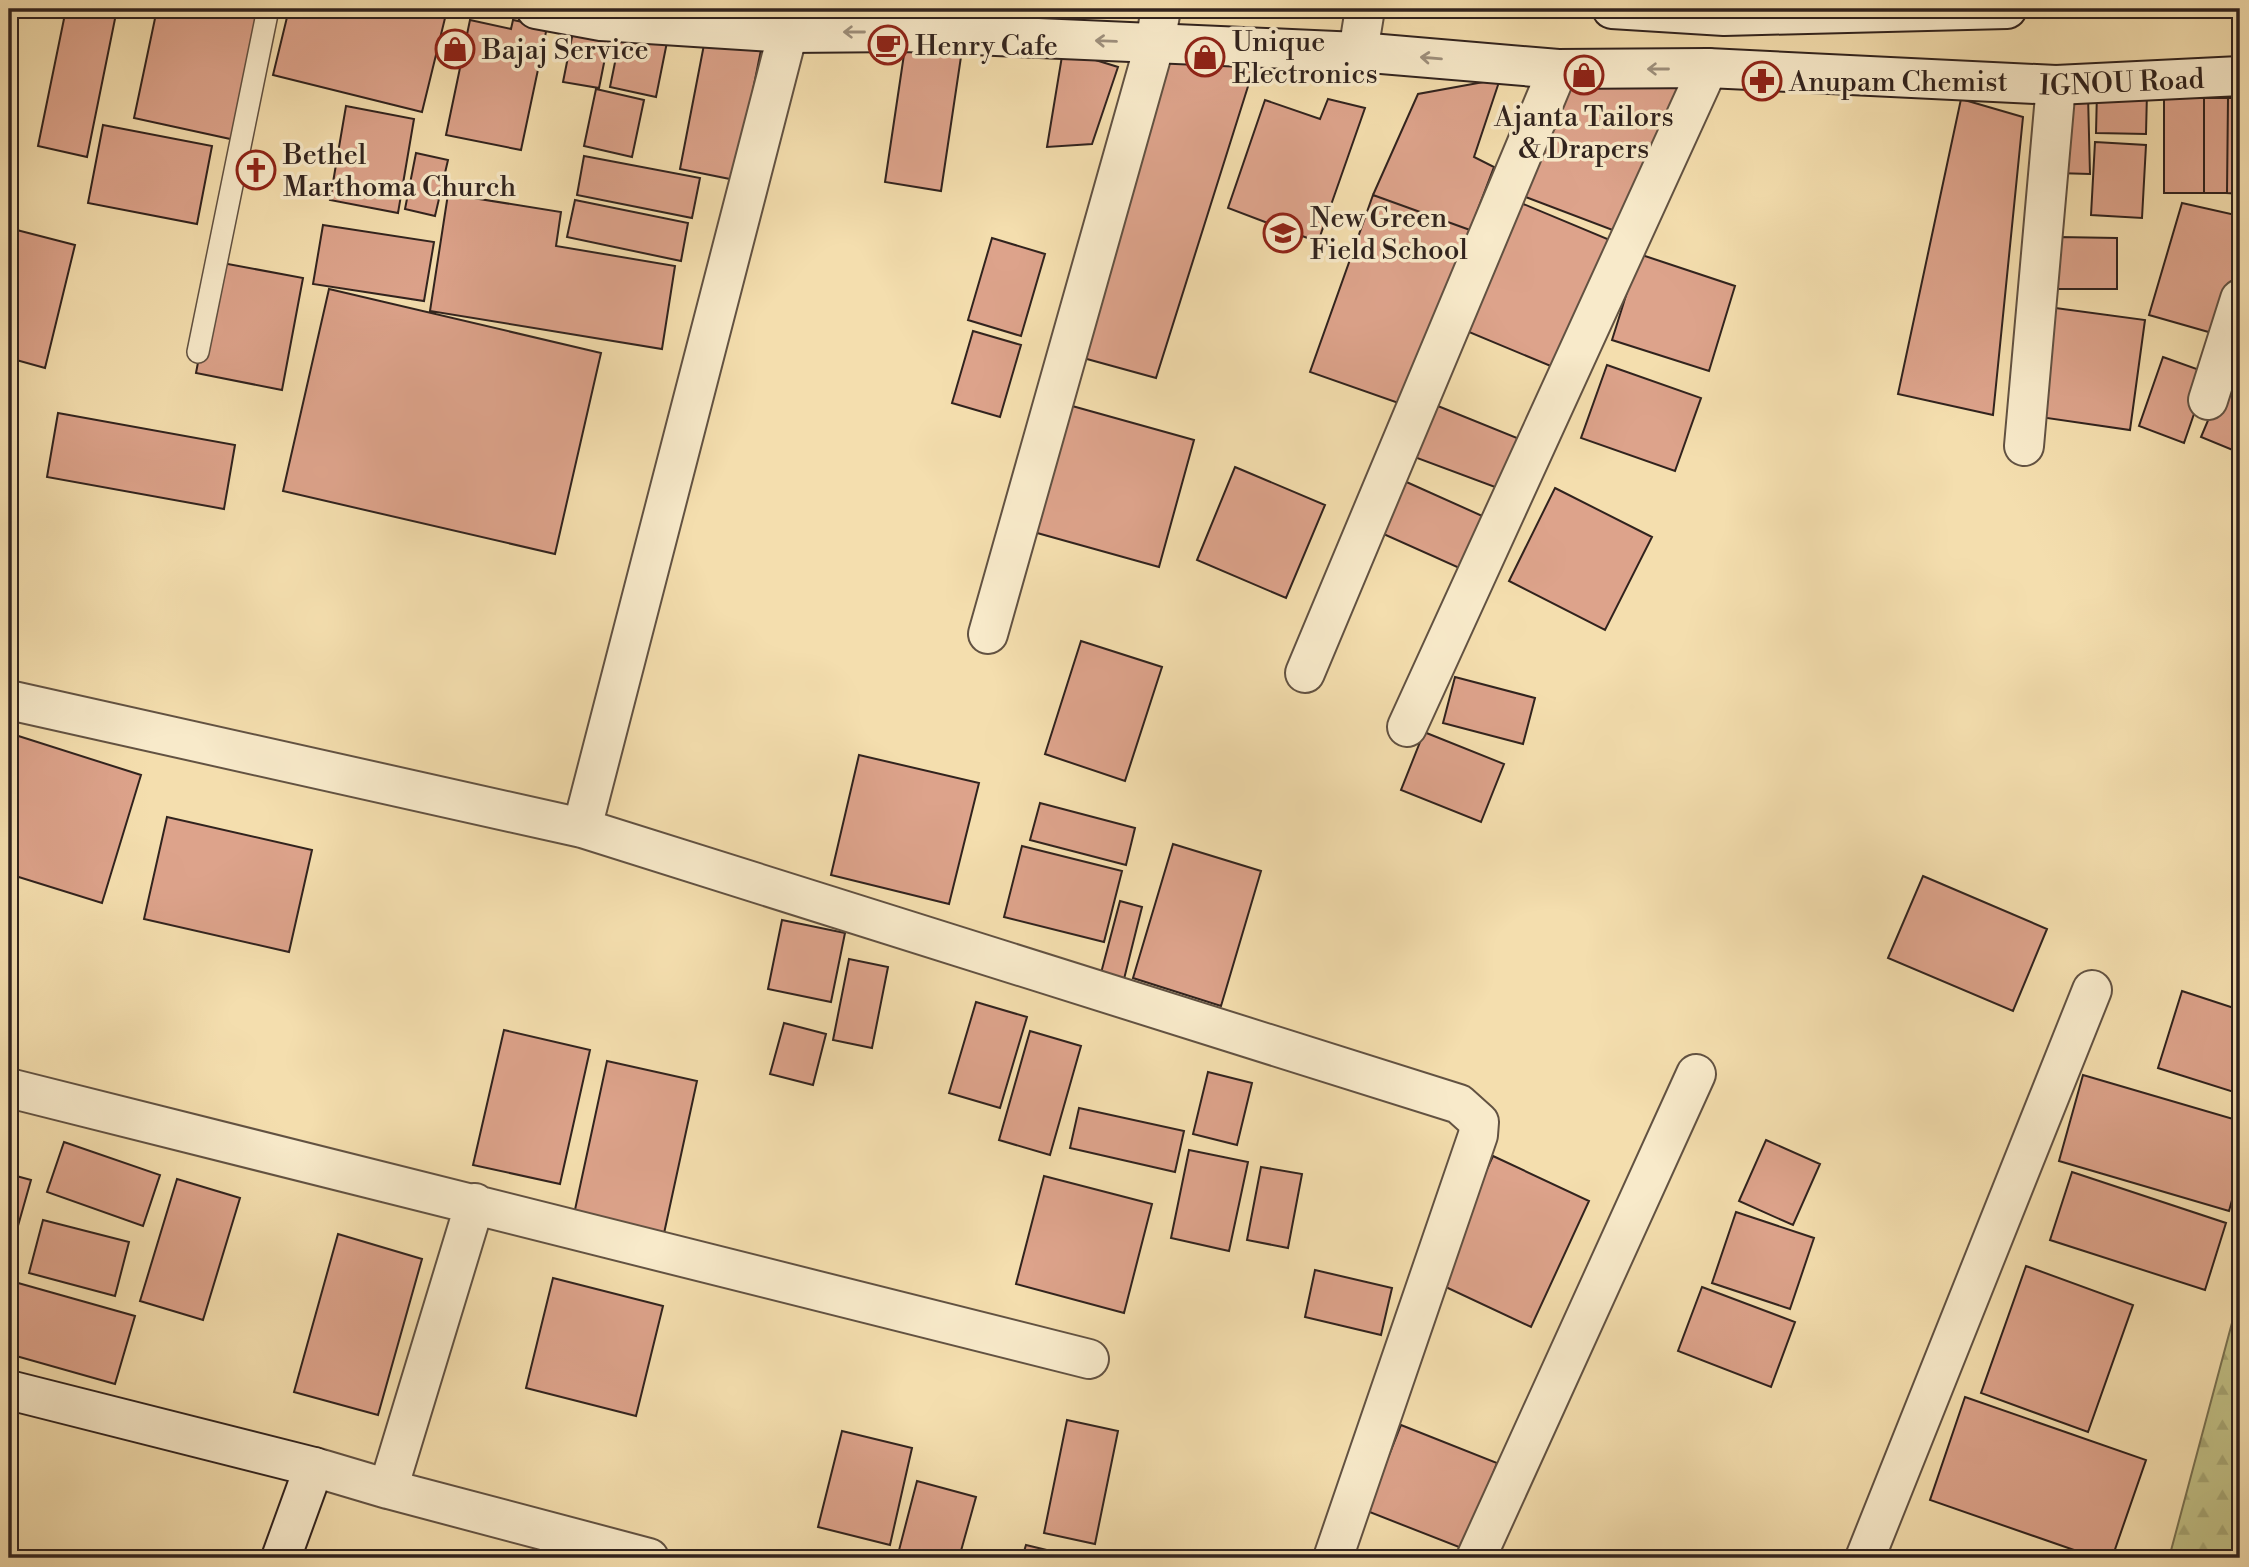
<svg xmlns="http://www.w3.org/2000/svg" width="2249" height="1567" viewBox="0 0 2249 1567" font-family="'Libre Bodoni',serif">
<defs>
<pattern id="forest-firs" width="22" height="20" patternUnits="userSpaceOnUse" patternTransform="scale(1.75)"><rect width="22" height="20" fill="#c1c086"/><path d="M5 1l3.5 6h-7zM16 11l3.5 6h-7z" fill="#a6a573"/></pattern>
</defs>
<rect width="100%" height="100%" fill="#f4deae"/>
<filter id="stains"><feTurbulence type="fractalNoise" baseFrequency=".00286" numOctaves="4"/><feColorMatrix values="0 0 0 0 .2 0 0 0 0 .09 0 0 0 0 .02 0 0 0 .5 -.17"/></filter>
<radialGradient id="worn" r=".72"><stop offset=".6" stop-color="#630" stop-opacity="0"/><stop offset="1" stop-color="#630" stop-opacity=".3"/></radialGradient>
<path fill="url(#forest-firs)" stroke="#797252" stroke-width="2" d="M2240,1293V1558H2169Z"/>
<path fill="#dda38b" stroke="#31231e" stroke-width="2" d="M66,9H117L87,157L38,146Z
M157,9H263L235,140L134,118Z
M289,9L447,10L422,112L273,75Z
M470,20L511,29L513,20L547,27L521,150L446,135Z
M622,28L668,37L656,97L610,87Z
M707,29L763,40L735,180L680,169Z
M573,32L609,38L599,88L563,82Z
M906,41L962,50L941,191L885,182Z
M1063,50L1118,67L1092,144L1047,147Z
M1166,59L1256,61L1156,378L1076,356Z
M1565,73L1680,84L1623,234L1515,193Z
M1500,79L1474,157L1494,167L1470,230L1373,195L1418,94Z
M596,89L644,100L632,157L584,146Z
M2097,91L2147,92L2146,134L2096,133Z
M2088,95L2090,174L2056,173L2061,102Z
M2164,98H2204V193H2164Z
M2204,98H2228L2227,193H2204Z
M2228,98H2240V194L2227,193Z
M1328,99L1365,108L1318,242L1228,208L1265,100L1320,119Z
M1961,99L2023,117L1993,415L1898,394Z
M346,106L414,119L398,213L330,200Z
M103,125L212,146L197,224L88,203Z
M2095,142L2146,145L2142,218L2091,215Z
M416,153L448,160L435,216L405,209Z
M584,156L700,178L692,218L577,195Z
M448,194L561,212L556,246L675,266L662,349L430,311Z
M1373,195L1470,230L1407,406L1310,372Z
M1509,198L1617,243L1565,372L1457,327Z
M575,200L688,223L681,261L567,237Z
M2182,203L2240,216V275L2219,335L2149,315Z
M323,225L434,242L424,301L313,284Z
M9,228L75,245L45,368L9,358Z
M2058,237L2117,238V289H2058Z
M992,238L1045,254L1021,336L968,320Z
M1639,254L1735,286L1709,371L1612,340Z
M217,262L303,278L282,390L196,373Z
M329,289L601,353L555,554L283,491Z
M2048,307L2145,320L2130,430L2033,416Z
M973,331L1021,345L1000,417L952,403Z
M2238,349L2240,350V453L2201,437Z
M2163,357L2208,373L2184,443L2139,426Z
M1607,365L1701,398L1675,471L1581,438Z
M1428,402L1522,440L1503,490L1409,455Z
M1065,404L1194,440L1159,567L1030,531Z
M58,413L235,445L224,509L47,477Z
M1235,467L1325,505L1286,598L1197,560Z
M1402,480L1489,519L1466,571L1379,532Z
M1555,488L1652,537L1605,630L1509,581Z
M1081,641L1162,667L1125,781L1045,754Z
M1455,677L1535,698L1523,744L1443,723Z
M1424,732L1504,764L1481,822L1401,790Z
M9,733L141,775L102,903L9,874Z
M859,755L979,783L949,904L831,875Z
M1040,803L1135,828L1126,865L1030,840Z
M167,817L312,850L289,952L144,919Z
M1173,844L1261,871L1221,1006L1133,978Z
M1022,846L1122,871L1104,942L1004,917Z
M1923,876L2047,929L2013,1011L1888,958Z
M1120,901L1142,907L1124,979L1101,973Z
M782,920L845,933L831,1002L768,989Z
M849,959L888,967L872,1048L833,1040Z
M2182,991L2240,1010V1094L2158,1068Z
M976,1002L1027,1017L1000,1108L949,1093Z
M784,1023L826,1034L813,1085L770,1074Z
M504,1030L590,1050L560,1184L473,1165Z
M1030,1031L1081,1046L1050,1155L999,1140Z
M607,1061L697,1081L663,1238L573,1219Z
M1208,1072L1252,1083L1237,1145L1193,1134Z
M2083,1075L2240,1121V1171L2229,1211L2059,1161Z
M1079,1108L1184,1131L1175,1172L1070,1148Z
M1766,1140L1820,1164L1793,1225L1739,1201Z
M64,1142L160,1175L143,1226L47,1192Z
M1189,1150L1248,1162L1229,1251L1171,1238Z
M1493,1156L1589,1201L1531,1327L1435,1282Z
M1261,1167L1302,1174L1288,1248L1247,1240Z
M2072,1172L2226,1223L2205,1290L2050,1240Z
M9,1174L31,1180L12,1247L9,1246Z
M1044,1176L1152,1204L1124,1313L1016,1284Z
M177,1179L240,1198L203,1320L140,1301Z
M1736,1212L1814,1238L1790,1309L1712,1283Z
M43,1220L129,1242L115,1296L29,1273Z
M338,1234L422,1259L378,1415L294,1392Z
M2026,1266L2133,1305L2088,1432L1981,1393Z
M1315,1270L1392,1288L1381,1335L1305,1317Z
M553,1278L663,1306L636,1416L526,1388Z
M11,1281L135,1316L115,1384L9,1354Z
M1702,1287L1795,1322L1771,1387L1678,1351Z
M1965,1397L2146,1460L2112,1558H2097L1930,1500Z
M1067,1420L1118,1431L1095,1544L1044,1533Z
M1401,1425L1497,1463L1464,1549L1367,1511Z
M842,1431L912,1448L890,1545L818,1527Z
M917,1481L976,1497L959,1558H897Z
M1026,1545L1080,1558H1022Z"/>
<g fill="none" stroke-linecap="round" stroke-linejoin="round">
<defs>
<path id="lane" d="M198,352L268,9"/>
<path id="street" d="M1358,52L1365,9
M2208,400L2240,299
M2024,446L2056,85
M988,634L1155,43L1161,9
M1305,673L1558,69
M9,700L582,828L1459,1104L1479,1122L1478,1135L1333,1558
M1407,727L1708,68
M582,828L794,9
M9,1088L1089,1359
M314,1467L388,1489L475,1203
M388,1489L649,1558
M1476,1558L1696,1074
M1865,1558L2092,990"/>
<g id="secondary">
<path id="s1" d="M536,9L601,21L788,33L905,32L1358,52L1558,69L1708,68L2056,85L2240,76"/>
<path d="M1612,9L1724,16L2007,9"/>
<path d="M9,1390L314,1467L281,1558"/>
</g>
</defs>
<use href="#lane" stroke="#625242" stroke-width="24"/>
<use href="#street" stroke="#625242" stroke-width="42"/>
<use href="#secondary" stroke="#31231e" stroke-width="42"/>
<use href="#lane" stroke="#f8eaca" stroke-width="21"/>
<use href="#street" stroke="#f8eaca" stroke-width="38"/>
<use href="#secondary" stroke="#f8eaca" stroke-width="38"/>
</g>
<defs><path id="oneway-shaft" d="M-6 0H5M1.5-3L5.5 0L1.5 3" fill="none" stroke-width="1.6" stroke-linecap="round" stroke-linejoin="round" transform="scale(1.75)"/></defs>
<g stroke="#9e907d">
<use href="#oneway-shaft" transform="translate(854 32) rotate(180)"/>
<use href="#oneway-shaft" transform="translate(1106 41) rotate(-178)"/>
<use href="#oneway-shaft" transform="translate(1431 58) rotate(-175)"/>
<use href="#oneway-shaft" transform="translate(1658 69) rotate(180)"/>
</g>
<defs>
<symbol id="cafe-ring" viewBox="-11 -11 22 22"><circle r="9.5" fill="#f8eaca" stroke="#8f2418" stroke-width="1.5"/><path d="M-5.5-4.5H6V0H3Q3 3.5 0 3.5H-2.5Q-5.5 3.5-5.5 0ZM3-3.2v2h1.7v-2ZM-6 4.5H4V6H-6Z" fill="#8f2418"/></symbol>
<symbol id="shop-ring" viewBox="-11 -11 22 22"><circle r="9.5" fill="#f8eaca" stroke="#8f2418" stroke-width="1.5"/><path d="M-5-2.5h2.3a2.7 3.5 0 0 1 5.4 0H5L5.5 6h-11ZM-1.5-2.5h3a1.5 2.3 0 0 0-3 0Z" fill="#8f2418"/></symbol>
<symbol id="pharmacy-ring" viewBox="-11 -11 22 22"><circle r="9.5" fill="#f8eaca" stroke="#8f2418" stroke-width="1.5"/><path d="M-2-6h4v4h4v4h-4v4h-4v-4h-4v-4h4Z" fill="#8f2418"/></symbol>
<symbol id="church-ring" viewBox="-11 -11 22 22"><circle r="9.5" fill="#f8eaca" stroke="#8f2418" stroke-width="1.5"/><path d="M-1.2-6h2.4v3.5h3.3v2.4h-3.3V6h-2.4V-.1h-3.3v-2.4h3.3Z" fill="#8f2418"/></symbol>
<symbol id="school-ring" viewBox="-11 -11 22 22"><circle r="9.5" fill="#f8eaca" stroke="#8f2418" stroke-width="1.5"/><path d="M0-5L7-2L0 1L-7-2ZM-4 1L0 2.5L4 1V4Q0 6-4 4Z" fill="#8f2418"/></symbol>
</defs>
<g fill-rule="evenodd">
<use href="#cafe-ring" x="866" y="23" width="44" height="44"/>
<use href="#shop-ring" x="433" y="27" width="44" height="44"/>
<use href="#shop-ring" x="1183" y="35" width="44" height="44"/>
<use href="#shop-ring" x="1562" y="53" width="44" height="44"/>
<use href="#pharmacy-ring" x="1740" y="59" width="44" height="44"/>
<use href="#church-ring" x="234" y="148" width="44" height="44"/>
<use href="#school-ring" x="1261" y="211" width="44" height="44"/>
</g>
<g text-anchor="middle" stroke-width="7" stroke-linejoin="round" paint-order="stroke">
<g font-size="28" fill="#31231e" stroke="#f8eaca" text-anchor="start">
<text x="1232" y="51">Unique<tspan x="1232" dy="32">Electronics</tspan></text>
<text x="915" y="55">Henry Cafe</text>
<text x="482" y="59">Bajaj Service</text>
<text x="1789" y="91">Anupam Chemist</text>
<text x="1584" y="126" text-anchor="middle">Ajanta Tailors<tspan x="1584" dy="32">&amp; Drapers</tspan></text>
<text x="283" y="164">Bethel<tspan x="283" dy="32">Marthoma Church</tspan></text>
<text x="1310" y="227">New Green<tspan x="1310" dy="32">Field School</tspan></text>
</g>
<g font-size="28" fill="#31231e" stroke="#f8eaca">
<text dy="10" stroke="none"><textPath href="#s1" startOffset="1589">IGNOU Road</textPath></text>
</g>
</g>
<rect width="2249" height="1567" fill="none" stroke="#f4deae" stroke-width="35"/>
<rect x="10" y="10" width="2228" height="1546" fill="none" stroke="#31231e" stroke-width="3.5"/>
<rect x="18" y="18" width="2214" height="1532" fill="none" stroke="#31231e" stroke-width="2"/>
<rect width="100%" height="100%" filter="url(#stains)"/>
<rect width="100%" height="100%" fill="url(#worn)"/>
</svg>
